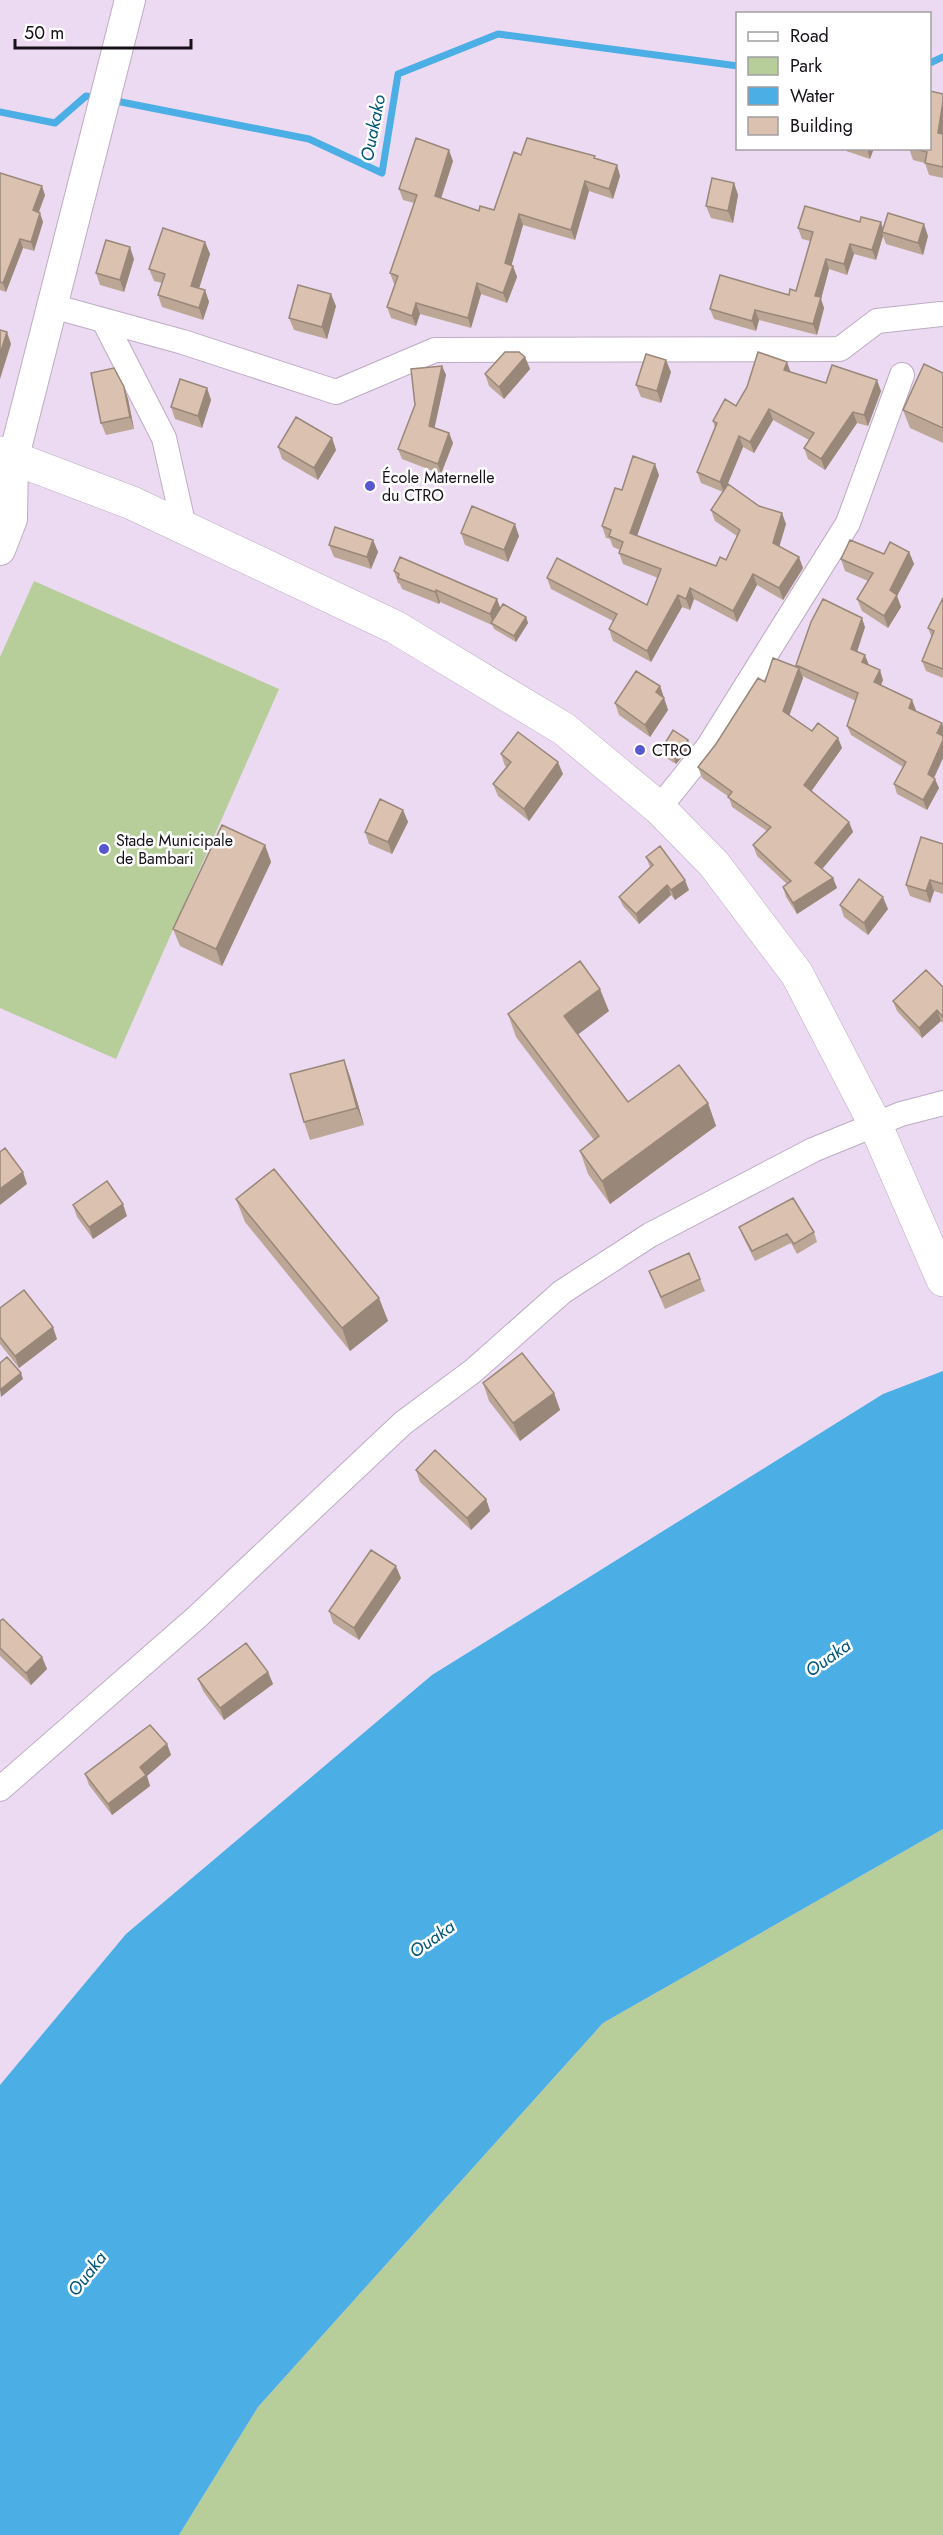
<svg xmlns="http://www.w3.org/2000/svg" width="943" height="2535" viewBox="0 0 943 2535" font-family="Jost,sans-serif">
<rect width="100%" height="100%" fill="#ecdaf2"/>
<path fill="#b7ce9a" d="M34,581L279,689L116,1059L0,1008V657Z
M943,1829V2535H179L258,2407L603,2023Z"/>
<path fill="#4baee4" d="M943,1371V1829L603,2023L258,2407L179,2535H0V2085L126,1934L432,1675L883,1394Z"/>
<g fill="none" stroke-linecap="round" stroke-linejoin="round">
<path stroke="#4baee4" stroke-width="7" d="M930,63L943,57
M111,100L309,139L382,173L398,74L498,34L738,66
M0,112L55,123L86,96L97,98"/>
<defs>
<path id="minor" d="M52,306L183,342L336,392L435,350L840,349L877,321L941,314
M104,321L164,438L184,527
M659,808L708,747L848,523L902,375
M0,1789L197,1617L403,1423L473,1371L562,1292L650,1235L813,1150L901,1114L943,1103"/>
<path id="tertiary" d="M0,550L12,519L13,460L130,0"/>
<path id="primary" d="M0,453L132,503L395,627L564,729L659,808L714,864L797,974L876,1126L943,1280"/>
</defs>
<use href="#minor" stroke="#bdacc4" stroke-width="26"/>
<use href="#tertiary" stroke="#bdacc4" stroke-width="32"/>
<use href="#primary" stroke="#bdacc4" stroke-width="34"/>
<use href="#minor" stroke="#fff" stroke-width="24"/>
<use href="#tertiary" stroke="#fff" stroke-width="30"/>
<use href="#primary" stroke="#fff" stroke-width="33"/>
</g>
<path fill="#bca696" d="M943,94V178L929,175L925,163L913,160L909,148Z
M845,148H874L870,159L846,151Z
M521,155L596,159L617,165L620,176L613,199L589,191L575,240L523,225L511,266H513L517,277L507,303L481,294L471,328L420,314L416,326L391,318L387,307L395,284H394L390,273L414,203L403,200L399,189L453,161L441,199L479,211L494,210Z
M0,173L45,195L39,212L43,222L34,251L23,248L6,292L0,290Z
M734,183L738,195L733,223L711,218L706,206Z
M860,222H881L883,228L928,236L923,255L886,244L883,236L876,260L854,254L847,275L829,269L821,299L824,308L817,335L759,320L756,331L714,319L710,309L789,295L796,291L810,241L802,239L798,228Z
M205,242L210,254L199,288L205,290L209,302L203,320L162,307L158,295L162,283L154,281L149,269Z
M134,259L124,292L100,285L96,273Z
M336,306L327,339L294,330L289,318Z
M525,357L530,369L504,399L489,386L485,374Z
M442,366L446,375L434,428L449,433L453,443L441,474L402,459L398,449Z
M671,372L661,403L641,397L636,385Z
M790,372L826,383L881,391L868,426L857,423L825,470L808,459L804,448L809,440L773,420L754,453L743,447L726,488L786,524L779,547L803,568L783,600L757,585L737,622L694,599L690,610L682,607L651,662L613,641L609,629L613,621L551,589L547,578L647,605L658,578L623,564L619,553L620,550L613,547L610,539L606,538L602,526L622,490L659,475L637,536L716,566L726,560L737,536L715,521L711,510L723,492L701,483L697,472L715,428L713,421Z
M943,373V443L910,428L903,410Z
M124,387L128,399L134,429L106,435L101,423Z
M207,388L211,400L202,428L175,419L171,407Z
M332,438L336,450L318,480L282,459L278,447Z
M461,533L519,536L508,562L465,545Z
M373,540L378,552L371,569L334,557L329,545Z
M909,552L914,564L897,596L901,607L888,628L862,611L857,599L868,581L845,571L841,559Z
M394,571L497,599L500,609L526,617L528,623L516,642L494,629L492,625L440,602L439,604L402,589L400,584L398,583Z
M943,598V678L926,671L922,661L932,638L928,628Z
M865,627L857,651L868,665L883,680L881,685L915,711L942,723L943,727V758L934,778L939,788L927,810L897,794L894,784L903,767L851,735L847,726L856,701L802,676L803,678L789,715L812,731L838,738L842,748L811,791L849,822L853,832L822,869L833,878L837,888L797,914L786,897L783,887L787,884L757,856L753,845L767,831L732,807L729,797L702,778L698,767L765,682L797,667L796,665Z
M660,686L668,710L650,737L619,715L615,703Z
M691,746L676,764L663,756L661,750Z
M501,754L563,774L529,821L498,796L493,784L507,767L505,766Z
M403,810L408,822L392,854L369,844L365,832Z
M943,844V894L934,891L930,903L910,896L906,885Z
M265,845L271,862L222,966L180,946L173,929Z
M646,857L689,890L675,900L671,895L639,924L623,906L619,897L650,867Z
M840,905L888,909L868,935L844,917Z
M943,987V1023L941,1021L922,1038L897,1011L893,1001Z
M609,1011L577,1035L628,1102L708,1103L716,1126L610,1204L588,1174L580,1151L594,1140L516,1037L508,1014Z
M344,1060L350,1077L364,1125L310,1140L304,1122Z
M236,1199L379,1298L388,1321L350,1351L245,1222Z
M73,1205L127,1216L93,1239L77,1217Z
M739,1227L814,1232L817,1242L797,1254L791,1243L755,1261L743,1237Z
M649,1271L700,1279L705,1291L665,1309Z
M0,1308L57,1339L19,1368L0,1344Z
M483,1383L554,1393L560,1410L520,1441L489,1401Z
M416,1470L486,1499L490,1511L471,1530L420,1482Z
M401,1578L359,1640L333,1623L329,1611Z
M0,1621L42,1657L47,1669L31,1685L0,1656Z
M268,1672L273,1684L224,1720L203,1691L198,1679Z
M167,1744L171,1755L147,1776L150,1786L112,1815L89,1785L85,1774Z"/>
<path fill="#99877a" d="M943,101V138L938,133Z
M867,148H874L870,159Z
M449,150L453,161L438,207L435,196Z
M617,165L620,176L613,199L609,189Z
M585,181L589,191L575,240L571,230Z
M734,183L738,195L733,223L728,211Z
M42,186L45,195L36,219L33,210Z
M40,213L43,222L34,251L31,242Z
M519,214L523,225L509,274L505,263Z
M881,222L884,233L882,232L883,236L876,260L872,250Z
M924,224L928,236L923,255L918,243Z
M20,239L23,248L6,292L3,283Z
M205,242L210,254L196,298L191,286Z
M850,244L854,254L847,275L844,264Z
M130,247L134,259L124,292L120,280Z
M826,259L829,269L821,299L824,308L817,335L813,324L815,296Z
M513,266L517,277L507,303L503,293Z
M477,283L481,294L471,328L468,318Z
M205,290L209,302L203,320L199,308Z
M331,294L336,306L327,339L322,327Z
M416,303L420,314L416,326L412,316Z
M755,310L759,320L756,331L752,321Z
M7,332L11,344L0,379V354Z
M525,357L530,369L504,399L499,387Z
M666,360L671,372L661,403L657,391Z
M787,362L791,373L784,370Z
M442,366L446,375L433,435L429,426Z
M877,380L881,391L868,426L864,415Z
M124,387L128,399L134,429L130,417Z
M207,388L211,400L202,428L198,416Z
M769,409L773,420L754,453L750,442Z
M853,412L857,423L825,470L821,459Z
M449,433L453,443L441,474L438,464Z
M739,436L743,447L724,493L720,482Z
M332,438L336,450L318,480L314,468Z
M655,464L659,475L634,544L630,533Z
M782,513L786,524L777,554L773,543Z
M515,524L519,536L508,562L504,550Z
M373,540L378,552L371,569L367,557Z
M909,552L914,564L897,596L901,607L888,628L884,616L890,590Z
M799,557L803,568L783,600L779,588Z
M753,574L757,585L737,622L733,611Z
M690,588L694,599L690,610L686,599Z
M436,590L440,602L439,604L435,592Z
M678,595L682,607L651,662L647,651Z
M497,599L501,610L493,624L490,614Z
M526,617L528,623L516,642L514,636Z
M862,618L865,627L855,658L851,649Z
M865,655L869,665L862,662Z
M799,668L803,678L787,722L783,711Z
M880,670L883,680L878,692L874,682Z
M660,686L668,710L650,737L645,725L656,692Z
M912,700L916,710L912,717L909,708Z
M942,723L943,727V738L937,733Z
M838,738L842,748L808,796L804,785Z
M688,740L691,746L676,764L674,758Z
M943,740V758L931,784L928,774Z
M558,762L563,774L529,821L524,809Z
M935,779L939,788L927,810L923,800Z
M403,810L408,822L392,854L388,842Z
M849,822L853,832L818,874L815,863Z
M265,845L271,862L222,966L216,949Z
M833,878L837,888L797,914L793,903Z
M685,880L689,890L675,900L671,890Z
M930,880L934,891L930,903L926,891Z
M667,885L671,895L639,924L636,914Z
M883,897L888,909L868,935L864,923Z
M600,989L609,1011L572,1039L564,1016Z
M937,1010L941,1021L922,1038L919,1028Z
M344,1060L350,1077L364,1125L357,1108Z
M708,1103L716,1126L610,1204L602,1181Z
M23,1172L27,1184L0,1205V1189Z
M123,1204L127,1216L93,1239L89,1227Z
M379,1298L388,1321L350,1351L342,1328Z
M53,1327L57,1339L19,1368L15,1356Z
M21,1373L23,1379L1,1397L0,1390Z
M554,1393L560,1410L520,1441L513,1423Z
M486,1499L490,1511L471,1530L467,1518Z
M396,1566L401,1578L359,1640L354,1628Z
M42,1657L47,1669L31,1685L26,1673Z
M268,1672L273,1684L224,1720L220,1708Z
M167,1744L171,1755L147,1776L150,1786L112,1815L108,1804L140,1767Z"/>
<path fill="#dbc1af" stroke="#99877a" stroke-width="1.5" d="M930,91L943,94V101L938,133L943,134V167L925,163L927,152L911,148H930Z
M416,138L449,150L435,196L479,211L480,206L494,210L514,152L521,155L527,138L595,156L594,158L617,165L609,189L585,181L571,230L519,214L505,263L513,266L503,293L477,283L468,318L416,303L412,316L387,307L398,276L390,273L417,195L399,189Z
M0,173L42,186L33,210L40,213L31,242L20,239L3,283L0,282Z
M712,178L734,183L728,211L706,206Z
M805,206L860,222L861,217L881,222L872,250L850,244L844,264L826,259L815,296L821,297L813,324L755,310L752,321L710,309L720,275L789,295L790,289L796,291L813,232L798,228Z
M888,213L924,224L918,243L882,232Z
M163,228L205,242L191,286L205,290L199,308L158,295L165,274L149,269Z
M106,240L130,247L120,280L96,273Z
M298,285L331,294L322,327L289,318Z
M0,330L7,332L0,354Z
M505,352H519L525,357L499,387L485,374Z
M758,352L787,362L784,370L826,383L832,365L877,380L864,415L853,412L821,459L804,448L814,433L769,409L750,442L739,436L720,482L697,472L717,423L713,421L725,399L736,406L747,387Z
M646,354L666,360L657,391L636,385Z
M924,364L943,373V428L903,410Z
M442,366L429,426L449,433L438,464L398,449L415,405L411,369Z
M114,368L124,387L130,417L101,423L91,373Z
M180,379L207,388L198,416L171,407Z
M296,417L332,438L314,468L278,447Z
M633,456L655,464L630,533L716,566L720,557L726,560L740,530L711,510L728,484L759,506L782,513L773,543L799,557L779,588L753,574L733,611L690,588L686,599L678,595L647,651L609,629L617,614L547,578L557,558L647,605L661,569L619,553L623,542L609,536L611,530L602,526L615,488L622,490Z
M472,506L515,524L504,550L461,533Z
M335,527L373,540L367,557L329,545Z
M850,540L884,554L890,542L909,552L890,590L897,595L884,616L857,599L873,573L841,559Z
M400,557L497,599L490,614L436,590L435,592L398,578L399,574L394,571Z
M943,598V669L922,661L934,631L928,628Z
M823,599L862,618L851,649L865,655L862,662L880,670L874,682L912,700L909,708L942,723L937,733L943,736V740L928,774L935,779L923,800L894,784L906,762L847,726L858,693L796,665L811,622Z
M503,604L526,617L514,636L491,623Z
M773,658L799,668L783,711L812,731L818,723L838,738L804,785L849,822L815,863L833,878L793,903L783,887L791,881L753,845L771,827L728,797L732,792L698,767L716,744L758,678L765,682Z
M636,671L660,686L656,692L664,698L645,725L615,703Z
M673,730L688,740L674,758L661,750Z
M518,732L558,762L524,809L493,784L511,762L501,754Z
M380,799L403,810L388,842L365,832Z
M222,825L265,845L216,949L173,929Z
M921,837L943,844V884L930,880L926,891L906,885Z
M660,846L685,880L671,890L667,885L636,914L619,897L653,865L646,857Z
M859,879L883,897L864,923L840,905Z
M580,961L600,989L564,1016L628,1102L679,1065L708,1103L602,1181L580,1151L599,1136L508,1014Z
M926,970L943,987V1017L937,1010L919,1028L893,1001Z
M344,1060L357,1108L304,1122L290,1074Z
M5,1148L23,1172L0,1189V1152Z
M274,1169L379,1298L342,1328L236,1199Z
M107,1181L123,1204L89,1227L73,1205Z
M793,1198L814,1232L794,1244L787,1234L752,1251L739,1227Z
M689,1253L700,1279L661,1297L649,1271Z
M24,1290L53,1327L15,1356L0,1337V1308Z
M522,1353L554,1393L513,1423L483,1383Z
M7,1357L21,1373L0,1390V1363Z
M435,1450L486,1499L467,1518L416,1470Z
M371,1550L396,1566L354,1628L329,1611Z
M3,1619L42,1657L26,1673L0,1648V1621Z
M246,1643L268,1672L220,1708L198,1679Z
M150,1725L167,1744L140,1767L146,1775L108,1804L85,1774Z"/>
<g fill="#5758cf" stroke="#fff" stroke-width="2">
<circle cx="370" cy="486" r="6"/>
<circle cx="640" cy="750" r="6"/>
<circle cx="104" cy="849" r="6"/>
</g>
<g text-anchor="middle" stroke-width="5" stroke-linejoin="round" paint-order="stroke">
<g font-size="16" fill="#161018" stroke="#fff" text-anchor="start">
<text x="382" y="483">École Maternelle<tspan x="382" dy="18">du CTRO</tspan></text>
<text x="652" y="756">CTRO</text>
<text x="116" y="846">Stade Municipale<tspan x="116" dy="18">de Bambari</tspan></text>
</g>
<g font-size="18" font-style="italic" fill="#015578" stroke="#fff">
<text transform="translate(373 128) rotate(-79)" y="6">Ouakako</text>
<text transform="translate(828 1658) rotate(-35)" y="6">Ouaka</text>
<text transform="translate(432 1939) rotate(-35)" y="6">Ouaka</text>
<text transform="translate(87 2274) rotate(-52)" y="6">Ouaka</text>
</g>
</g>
<rect x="736" y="12" width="195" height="138" fill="#ffffff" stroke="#a29fa3" stroke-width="1.5"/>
<rect x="748" y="32" width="30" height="9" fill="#ffffff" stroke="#a29fa3" stroke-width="1.5"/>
<text x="790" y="42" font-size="18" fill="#161018">Road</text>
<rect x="748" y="57" width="30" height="18" fill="#b7ce9a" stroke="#a29fa3" stroke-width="1.5"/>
<text x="790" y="72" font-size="18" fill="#161018">Park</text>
<rect x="748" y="87" width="30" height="18" fill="#4baee4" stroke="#a29fa3" stroke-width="1.5"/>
<text x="790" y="102" font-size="18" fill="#161018">Water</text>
<rect x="748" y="117" width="30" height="18" fill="#dbc1af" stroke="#a29fa3" stroke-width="1.5"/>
<text x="790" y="132" font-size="18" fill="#161018">Building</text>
<path d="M15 39v9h176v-9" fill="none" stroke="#161018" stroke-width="3"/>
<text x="24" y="39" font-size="18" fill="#161018" stroke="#ffffff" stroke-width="4.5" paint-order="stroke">50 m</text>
</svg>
